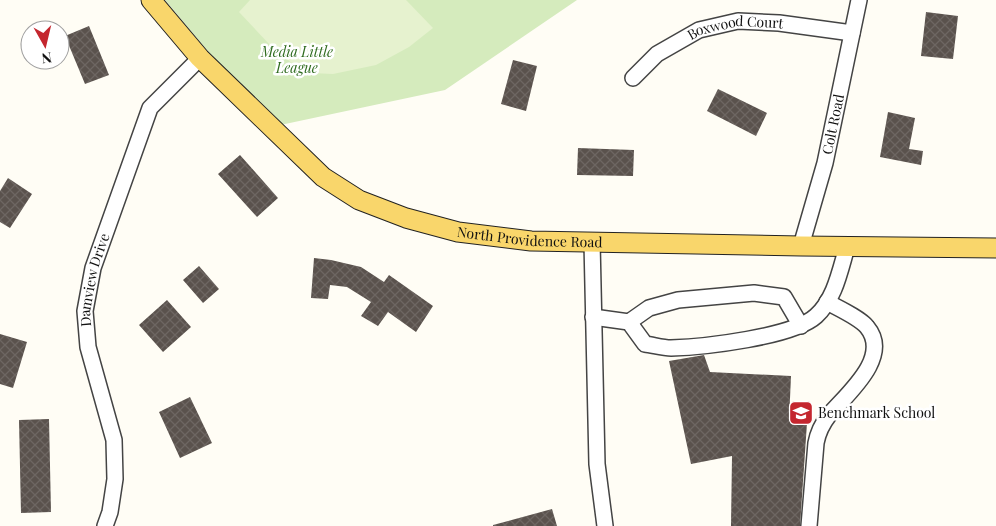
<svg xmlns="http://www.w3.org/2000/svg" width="996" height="526" viewBox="0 0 996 526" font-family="'Playfair Display',serif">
<defs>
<pattern id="building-cross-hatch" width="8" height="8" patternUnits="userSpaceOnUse" patternTransform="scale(1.25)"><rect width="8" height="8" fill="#5a524d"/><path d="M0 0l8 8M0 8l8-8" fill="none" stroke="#6d6662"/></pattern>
</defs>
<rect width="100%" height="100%" fill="#fffdf5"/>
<path fill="#d5ebbd" d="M165,0H577L445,90L271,127Z"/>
<path fill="#e6f2cf" d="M250,0H406L433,28L409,47L376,65L333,74L311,73L299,69L270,45L239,12Z"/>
<path fill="url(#building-cross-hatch)" d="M926,12L958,16L953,59L921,56Z
M89,26L109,75L85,84L65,36Z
M513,60L537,66L526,111L501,104Z
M718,89L767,113L756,136L707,111Z
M888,112L915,118L909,149L923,151L921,165L880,157Z
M578,148L634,150L633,176L577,175Z
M240,155L278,198L257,217L218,174Z
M8,178L32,194L10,228L0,222V191Z
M314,258L331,260L361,267L384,282L389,275L433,306L416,332L388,312L378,326L361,316L371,302L347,287L330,285L328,299L311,298Z
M199,266L219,289L203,303L183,280Z
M167,300L191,327L163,352L139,325Z
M0,334L27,342L13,388L0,384Z
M704,355L710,372L791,376L789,421L807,423L800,526H731L732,456L691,464L669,361Z
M190,397L212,443L180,458L159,412Z
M49,419L51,512L21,513L19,420Z
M552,509L557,526H493V525Z"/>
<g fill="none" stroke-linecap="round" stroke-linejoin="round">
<defs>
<g id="minor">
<path id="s1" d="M633,78L657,54L699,30L738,21L779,23L852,33"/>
<path d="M592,242L597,464L605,526"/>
<path id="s2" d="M801,246L825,163L859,0"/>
<path d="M593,317L629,322L645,344C653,345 663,348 671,348C704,347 793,337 816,316C835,299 840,270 847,247"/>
<path d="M629,322L649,308L678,300L754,293L784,297L801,326"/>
<path id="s3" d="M105,526L110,512L115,479L114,440L88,347L85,311L93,268L150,108L200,58"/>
<path d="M809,526L816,443C818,432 822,424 829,415C847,394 892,357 867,327C860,318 838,308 827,302"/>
</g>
<g id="major">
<path id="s4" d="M151,0L200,58L323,177L359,200L406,218L458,232L531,241L801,246L996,248"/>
</g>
</defs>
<use href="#minor" stroke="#444" stroke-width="18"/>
<use href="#major" stroke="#222" stroke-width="21"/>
<use href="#minor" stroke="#fff" stroke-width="15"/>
<use href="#major" stroke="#f9d66b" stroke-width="19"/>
</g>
<defs>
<symbol id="school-square" viewBox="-11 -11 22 22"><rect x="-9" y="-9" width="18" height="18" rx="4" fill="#c4262e" stroke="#fff"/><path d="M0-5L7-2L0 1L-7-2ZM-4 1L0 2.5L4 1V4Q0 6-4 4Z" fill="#fff"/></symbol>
</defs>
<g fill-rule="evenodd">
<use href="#school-square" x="787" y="399" width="28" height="28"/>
</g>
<g text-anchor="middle" stroke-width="5" stroke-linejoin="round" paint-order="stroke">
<g font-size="14" fill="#111" stroke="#fff">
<text dy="5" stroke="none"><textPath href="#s1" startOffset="119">Boxwood Court</textPath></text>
<text dy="5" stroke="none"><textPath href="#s2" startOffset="126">Colt Road</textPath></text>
<text dy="5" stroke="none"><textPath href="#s4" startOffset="466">North Providence Road</textPath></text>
<text dy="5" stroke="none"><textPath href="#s3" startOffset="252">Damview Drive</textPath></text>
</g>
<g font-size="14" font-style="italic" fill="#2f6b1f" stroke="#fff">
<text x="297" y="57">Media Little<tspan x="297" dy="16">League</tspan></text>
</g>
<g font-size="14" fill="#111" stroke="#fff" text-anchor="start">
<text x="818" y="418">Benchmark School</text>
</g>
</g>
<g transform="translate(45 45) rotate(172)"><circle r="24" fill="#ffffff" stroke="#a0a0a0"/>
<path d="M0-4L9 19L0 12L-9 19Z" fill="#c4262e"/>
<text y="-8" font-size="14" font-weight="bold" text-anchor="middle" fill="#111111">N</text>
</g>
</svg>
